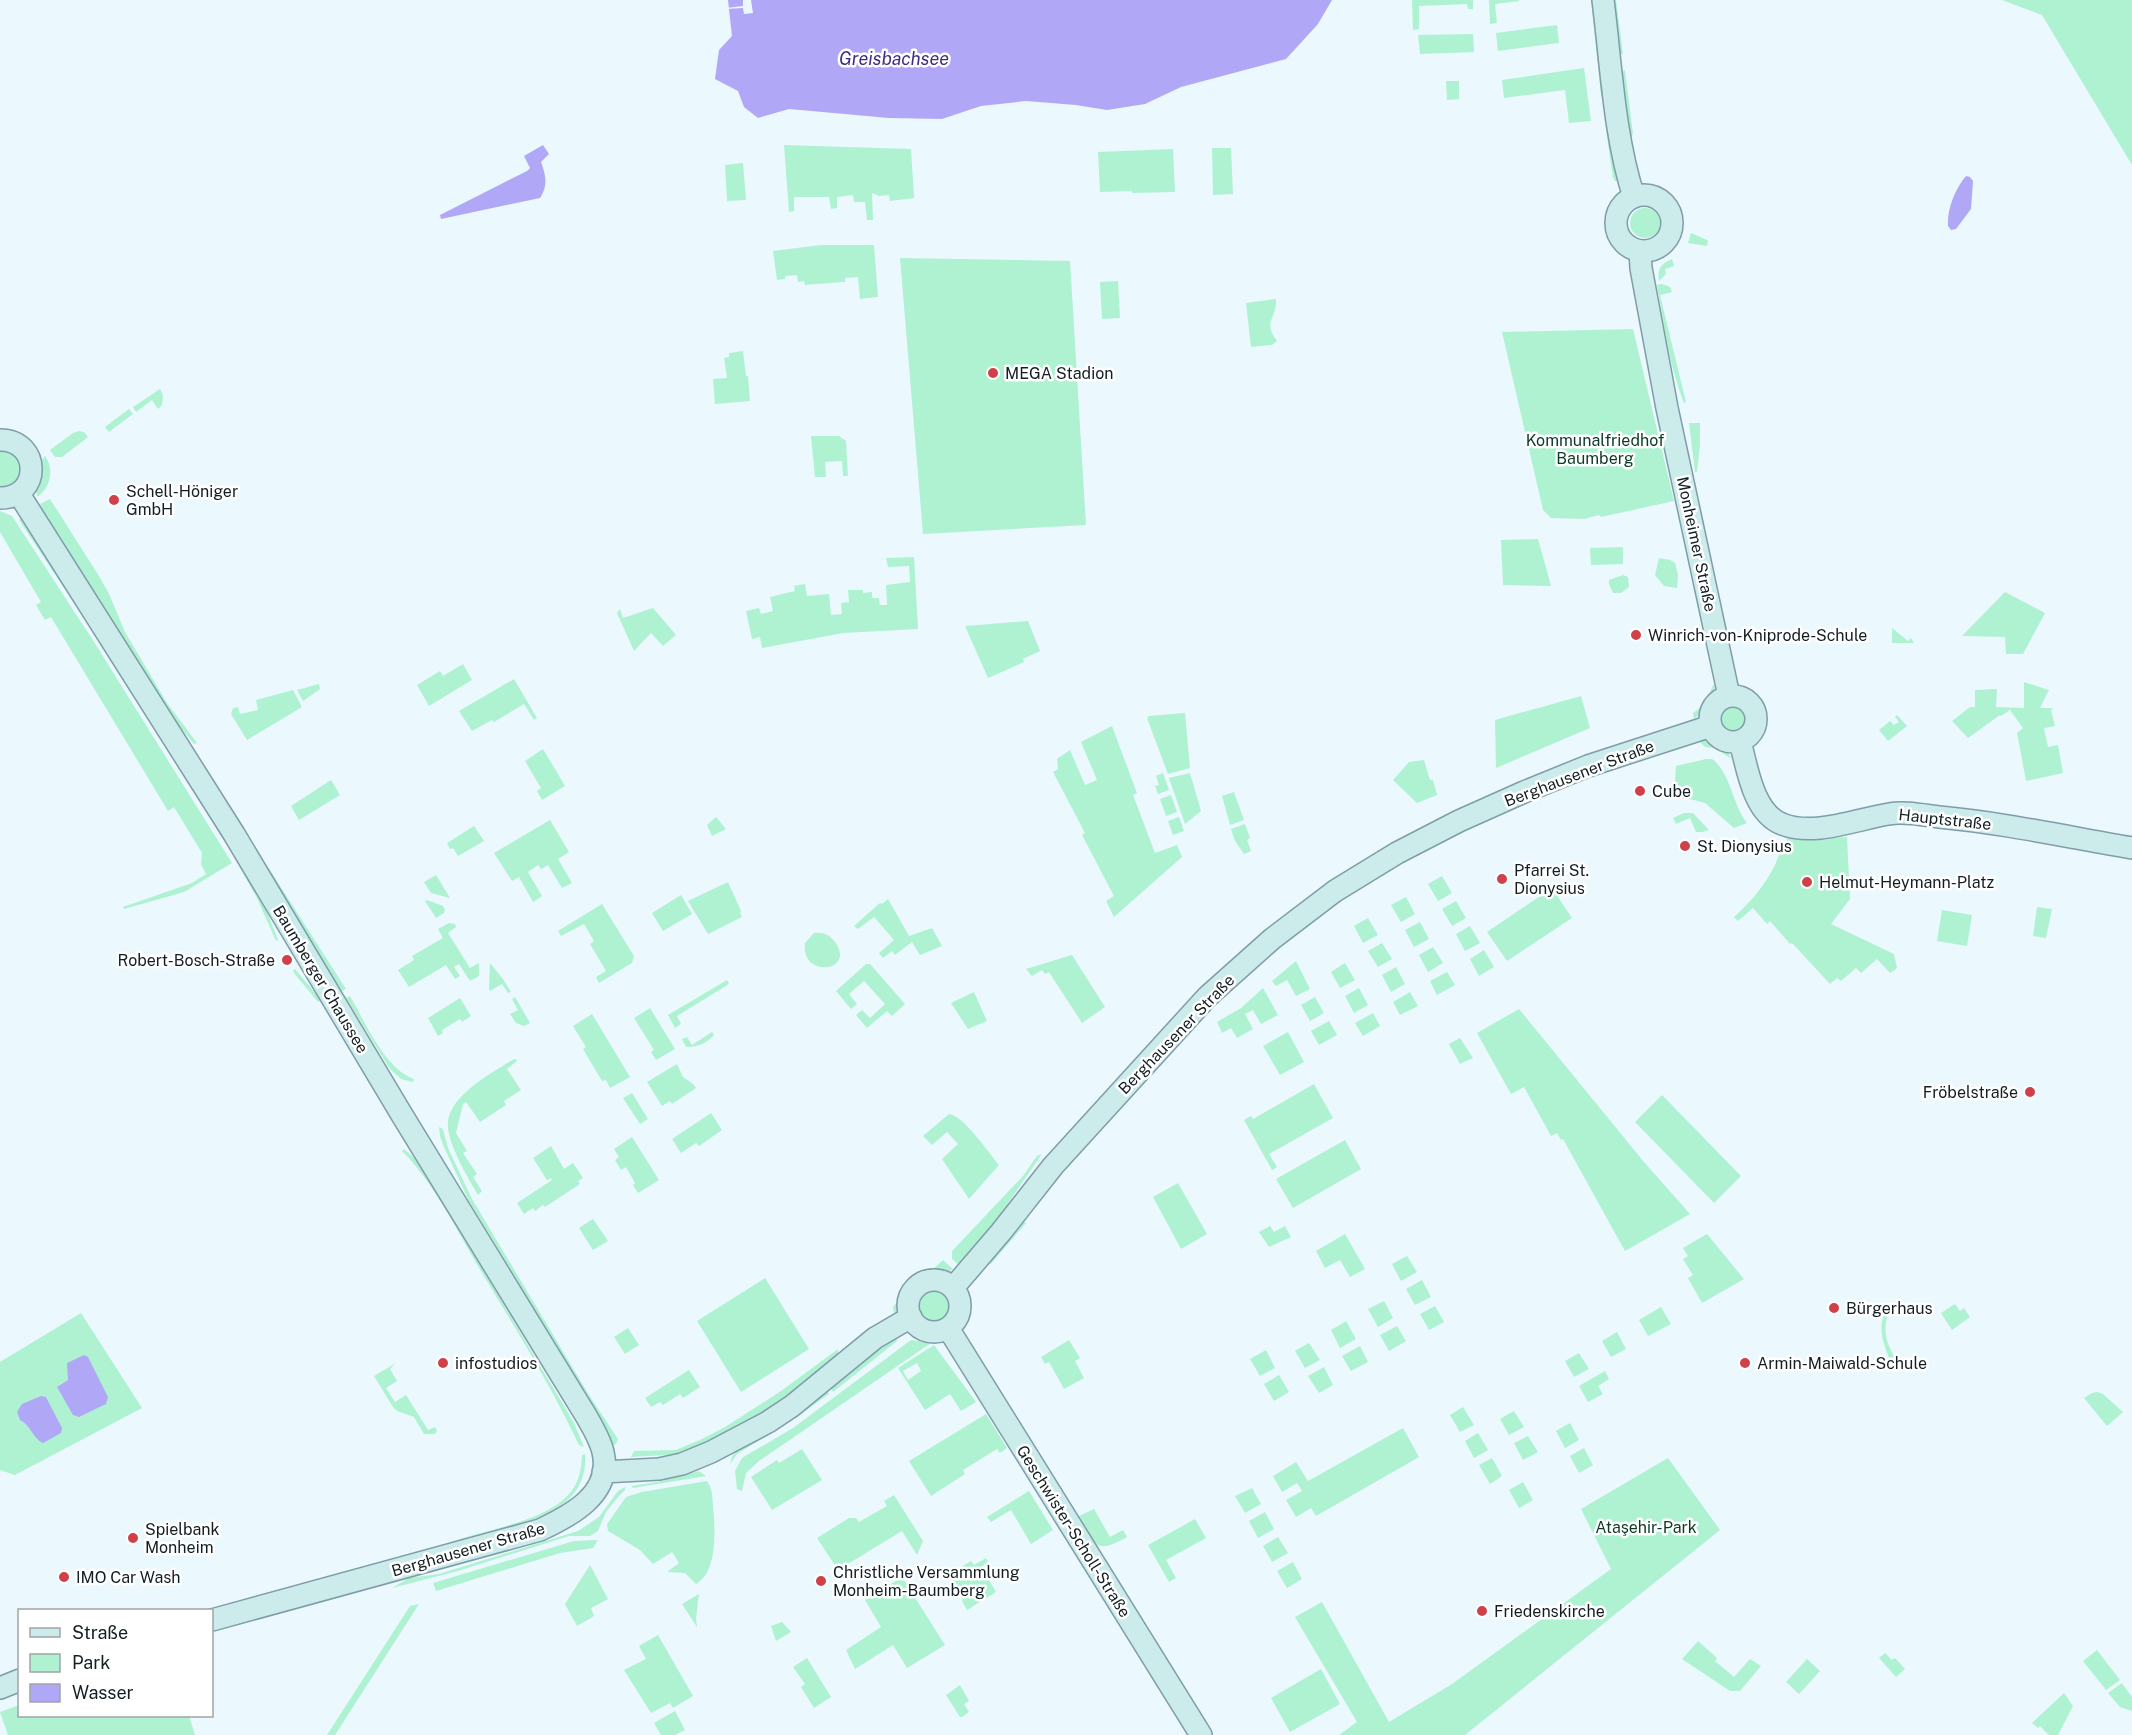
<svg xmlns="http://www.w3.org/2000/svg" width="2132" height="1735" viewBox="0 0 2132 1735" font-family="'Public Sans',sans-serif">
<rect width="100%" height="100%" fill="#ebf8fd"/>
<path fill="#aef2d2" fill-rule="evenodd" d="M1412,0H1473V9H1468L1467,4L1419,6V29L1413,30Z
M1489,0H1519V1L1495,4L1497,23L1490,24Z
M1591,0H1594L1606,109L1601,95Z
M1613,0H1616L1623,54L1619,55Z
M2002,0H2132V165L2042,15Z
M1557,25L1559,43L1498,51L1496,33Z
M1473,34L1474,52L1420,54L1418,35Z
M1584,68L1591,121L1569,123L1565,90L1504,98L1502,80Z
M1625,70L1633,134L1632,136H1630L1622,72Z
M1446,81H1459V99L1447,100Z
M1608,128L1619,181H1615L1613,178L1606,130Z
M784,145L911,149L914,198L890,201L889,195L879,196L872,193L873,220H867L865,202H854L853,195L837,197V208L831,209L829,197H794V211L789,212Z
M1212,148H1231L1233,194L1213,195Z
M1173,149L1175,192L1132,193V191L1100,192L1098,152Z
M743,163L746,200L727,201L725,165Z
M1630 223a15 15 0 1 1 30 0a15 15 0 1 1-30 0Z
M1691,233L1707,240L1708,241L1707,246L1688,243Z
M821,245H874L878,297L860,299L858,277L845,278V282H842L805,285L804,281L798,282L797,275L785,276V279L777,280L773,251Z
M900,258L1070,261L1086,525L923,534Z
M1672,259L1674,266L1665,269L1666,274L1659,281C1657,268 1661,264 1672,259Z
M1118,281L1120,318L1102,319L1100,282Z
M1662,284L1670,287L1672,292L1660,295L1686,402L1684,403C1669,365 1664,325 1657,285Z
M1276,299C1277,319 1262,321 1277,341L1272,345L1251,347L1246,303Z
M1633,329L1674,501L1601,517L1599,515L1584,519L1551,518L1543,510L1502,332Z
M743,351L746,376H748L750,401L715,404L713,379L727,378L724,358L729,357V353Z
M160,389L163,395L162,405L158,409L152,400L136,412L133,407Z
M129,409L133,414L109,432L105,427Z
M1689,423H1700V445L1697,472H1695Z
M79,431L84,432L88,437L62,457H55L50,450L73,433Z
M811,436H839L846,441L848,476H843L842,461L825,462L826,477H815Z
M0,452C25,451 31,484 0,488Z
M45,456C55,469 50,489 37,497C35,484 36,466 45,456Z
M50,499L99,576L109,594L125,632L167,703L197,743L194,744L162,705L61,544L40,504Z
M0,511L12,516L96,645L232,863L184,892L124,909L123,907L192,883L206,874L201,864L202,853L174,807L168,811L51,617L45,620L36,605L41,602L0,532Z
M22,517L152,721L19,520Z
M1538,539L1551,586L1503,585L1501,540Z
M1623,547V564L1591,565L1590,548Z
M914,557L918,629L843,633L762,648L760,637L752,639L746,611L759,608L761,614L773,611L770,597L795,591L794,586L805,584L807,596L829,594L831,615L842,614L841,603L849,602L848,590H863V593L872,592V598H879L880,605H887L886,585L910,582L909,566L888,567L886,558Z
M1659,558L1670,560L1675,563L1678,575L1677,588L1664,586L1655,575Z
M1623,575L1628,577L1629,587L1621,593H1613L1609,584V580Z
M2005,592L2045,613L2023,654H2006L2005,637L1962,636Z
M653,608L676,635L663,646L651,633L634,651L617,613L620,609L623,618Z
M1028,621L1040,651L1023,659L1024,662L988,678L965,626Z
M1892,628L1908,641L1911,638L1914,643H1892Z
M463,664L472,680L429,706L417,685L440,671L443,676Z
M514,679L537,718L534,720L524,704L494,722L492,720L472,731L459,711Z
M2024,682L2049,690L2040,708H2053L2051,710L2055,726L2044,728L2048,747L2058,745L2063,773L2026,781L2017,733L2023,728L2010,710L2001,716L2000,715L1968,738L1952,721L1970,707H1975V690L1997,689L1996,707L2024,708Z
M319,684L320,689L303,701L297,690Z
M1713,685H1715C1714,698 1705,712 1694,719L1693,713L1704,705Z
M293,690L302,707L247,740L231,714L233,708L238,707L240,714L258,710L256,700Z
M1581,696L1590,728L1496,768L1495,720Z
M1718 719a15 15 0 1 1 30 0a15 15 0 1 1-30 0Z
M1185,713L1190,768L1168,774L1147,718L1149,716Z
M1897,715L1907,726L1888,741L1879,730L1890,721L1894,725L1899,722L1895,717Z
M1112,726L1137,793L1133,795L1155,853L1177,845L1182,857L1114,917L1106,901L1114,896L1082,835L1085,833L1053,772L1058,769L1057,759L1070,750L1085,785L1097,780L1081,742Z
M1707,740L1726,750L1732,759L1714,748L1705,747L1699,741Z
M543,749L565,786L542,800L537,791L541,788L525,761Z
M1706,759H1712C1731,773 1732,804 1747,823L1734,828L1705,803L1679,796L1675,794L1672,785L1675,782L1676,766Z
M1424,760L1430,780H1433L1437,795L1417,803L1393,780L1409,762Z
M1163,773L1169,790L1158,794L1155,786L1159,785L1156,776Z
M1190,773L1201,811L1185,824L1169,778Z
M331,780L340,795L299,820L291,806Z
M1234,792L1244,820L1230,825L1222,796Z
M1171,795L1177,812L1166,816L1160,799Z
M1684,813H1693L1709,830L1702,832H1696L1690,818L1676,824L1673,818Z
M716,817L726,829L712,836L707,825Z
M1179,817L1184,831L1173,835L1168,821Z
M550,820L569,852L558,859L572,883L562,888L548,865L541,869L538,865L528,872L542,896L533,902L519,877L512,881L494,853Z
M1245,824L1250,838L1247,840L1251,851L1244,854L1235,841L1231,829Z
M474,826L484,841L458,856L453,848L450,849L447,843Z
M1847,837L1850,899L1831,924L1894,954L1897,968L1890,973L1877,959L1861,973L1856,968L1841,981L1837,978L1830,984L1792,943L1790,944L1770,921L1767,924L1753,908L1738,921L1734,917C1751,902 1765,885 1775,865C1779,856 1781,846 1787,839L1793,838L1797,840Z
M238,857L263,902L278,940L276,941L257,898L235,859Z
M268,867L346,989L342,991L264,869Z
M436,875L450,898L431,893L424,882Z
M1442,876L1452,893L1438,901L1428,884Z
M728,882L741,911L740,912L742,917L708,934L688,901Z
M1552,888L1572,918L1507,961L1487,932Z
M681,895L692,914L663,931L652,913Z
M1406,897L1415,914L1401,922L1391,905Z
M888,899L909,936L932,928L942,946L920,955L912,942L895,955L892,951L883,958L879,953L894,940L874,917L858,929L854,926L880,903L882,904Z
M427,900L443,906L445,910L444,913L436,918L425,901Z
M1456,901L1466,918L1452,926L1442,909Z
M602,904L634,956L632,963L599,983L596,977L606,971L590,944L594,941L584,924L561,936L558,931Z
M2037,907L2052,909L2046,938L2033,936Z
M1942,910L1972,915L1967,946L1937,941Z
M1368,918L1378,935L1363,943L1354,926Z
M1420,922L1429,939L1414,947L1405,930Z
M449,923L455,924L456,927L448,933L470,968L479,963V976L470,981L459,964L454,967L460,976L455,979L446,965L409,987L398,970L414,960L412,956L443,938L438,929Z
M1470,926L1480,943L1465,951L1456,934Z
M814,933C823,932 830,935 835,942C857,972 800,979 805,943Z
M1382,943L1392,959L1378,967L1368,951Z
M1433,947L1443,963L1428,972L1419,955Z
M1484,950L1494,967L1479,976L1470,959Z
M1072,955L1105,1007L1082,1023L1049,972L1045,974L1042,970L1032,976L1026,969Z
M1296,961L1310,989L1296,996L1287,980L1276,986L1272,981Z
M490,963L503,979L511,992L508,993L502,984L490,991L489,988Z
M1345,963L1355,980L1340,988L1331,972Z
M866,964H870L905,1004L892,1016L887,1011L867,1028L856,1015L862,1010L870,1018L885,1004L864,981L849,994L857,1004L851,1009L836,991Z
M1396,967L1405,984L1391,992L1382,975Z
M295,969L321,1000L318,1002L294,973L293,970Z
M1447,972L1455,985L1437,995L1430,981Z
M727,980L729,984L677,1016L681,1024L675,1028L668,1015Z
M1263,988L1278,1015L1261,1024L1253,1010L1245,1014L1253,1029L1237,1038L1231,1028L1222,1033L1217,1022L1241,1008Z
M1359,988L1368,1005L1354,1013L1345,996Z
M974,992L987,1021L968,1029L951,1003Z
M1410,992L1418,1006L1400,1015L1393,1002Z
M350,996C365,1022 385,1069 414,1079L413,1082L401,1079L390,1069L346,998Z
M515,997L530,1023L524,1026L516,1023L510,1014L518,1010L512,999Z
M1315,997L1324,1013L1310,1021L1301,1005Z
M460,998L471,1016L462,1022L460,1019L442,1030L443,1033L438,1036L428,1018Z
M650,1008L675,1049L656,1060L651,1052L654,1050L634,1018Z
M1519,1009L1644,1162L1690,1214L1625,1251L1563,1139L1561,1140L1557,1133L1551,1136L1524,1087L1511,1094L1477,1033Z
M1373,1013L1380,1026L1363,1036L1355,1023Z
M592,1014L630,1077L610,1088L606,1080L602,1081L583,1049L586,1047L573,1026Z
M1329,1021L1337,1035L1319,1045L1311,1031Z
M712,1032L714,1035C706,1044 697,1047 686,1047L682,1039L687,1037L692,1045Z
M1288,1032L1304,1062L1280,1075L1263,1046Z
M1460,1038L1473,1058L1460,1064L1449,1044Z
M514,1059L518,1060L507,1069L521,1090L504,1101L506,1105L480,1122L466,1102L463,1104L456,1133L467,1151L463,1153L477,1174L473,1177L482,1191L478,1195C468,1178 446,1141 448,1122C450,1095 493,1072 514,1059Z
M677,1064L683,1077L693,1084L696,1088L672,1104L670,1101L662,1106L647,1082Z
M1314,1084L1333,1118L1269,1154L1277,1167L1272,1170L1244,1120L1251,1116L1253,1119Z
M632,1093L648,1119L640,1124L623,1098Z
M1662,1095L1741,1176L1714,1203L1635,1122Z
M711,1113L722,1130L699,1146L696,1143L681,1153L672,1139Z
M949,1114C963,1115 989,1153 999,1165L969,1199L942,1159L958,1144L947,1132L932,1145L923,1136Z
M439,1127L443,1129L448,1148L472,1199L589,1395L618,1439L616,1444L613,1445L604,1426L468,1199L443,1145L440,1136Z
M632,1137L659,1180L638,1193L633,1185L635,1183L626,1167L621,1170L615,1160L619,1157L614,1149Z
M1345,1140L1361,1169L1293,1208L1276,1179Z
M551,1146L564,1169L573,1163L583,1178L578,1181L580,1184L545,1207L543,1205L535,1211L533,1208L524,1214L517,1203L552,1180L551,1178L547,1180L533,1158Z
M404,1149L419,1162L574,1423L584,1447L579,1445C550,1383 513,1325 478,1266C457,1230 431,1179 402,1151Z
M1042,1154L997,1219L959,1265L952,1259V1251L1023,1176L1037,1156Z
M1178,1183L1207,1234L1181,1249L1153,1197Z
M593,1219L608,1241L593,1250L579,1228Z
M1022,1220L1026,1223L991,1264L989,1262Z
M1270,1226L1274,1232L1285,1226L1291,1237L1269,1247L1259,1232Z
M1345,1234L1365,1269L1350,1277L1340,1260L1325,1268L1316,1251Z
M1707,1234L1744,1279L1702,1303L1688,1278L1693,1275L1683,1259L1688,1256L1683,1248Z
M1407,1256L1417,1272L1401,1281L1392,1264Z
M943,1260L953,1269C942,1276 927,1273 916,1281C905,1290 904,1304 894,1314L893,1307L896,1303L909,1286L914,1280L930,1272Z
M765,1278L809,1349L741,1392L697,1321Z
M1422,1280L1431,1297L1415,1305L1406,1289Z
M920 1306a15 15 0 1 1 30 0a15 15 0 1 1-30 0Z
M1384,1301L1393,1318L1378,1327L1368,1309Z
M1955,1304L1960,1311L1964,1308L1970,1317L1952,1330L1941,1313Z
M1435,1306L1444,1322L1429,1330L1420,1314Z
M1661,1307L1671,1324L1648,1336L1639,1320Z
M1886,1310L1889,1312C1882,1330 1886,1343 1896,1359L1895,1362L1890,1360C1883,1343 1877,1328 1886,1310Z
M81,1313L142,1408L15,1475L0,1470V1362Z
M1346,1321L1356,1339L1340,1348L1331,1330Z
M1397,1326L1406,1341L1389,1351L1380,1335Z
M628,1328L639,1345L625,1354L614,1337Z
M1617,1332L1626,1349L1611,1357L1602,1341Z
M897,1336V1341L833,1392L831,1388L885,1342Z
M911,1340L931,1343L759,1461L746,1473L742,1491L737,1489L735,1471L742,1458L793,1428Z
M1069,1340L1080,1358L1075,1361L1084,1378L1064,1389L1049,1362L1045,1364L1041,1357Z
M1309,1343L1320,1360L1305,1368L1295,1351Z
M934,1345L976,1402L961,1411L950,1394L925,1410L898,1368ZM917,1363L921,1371L908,1380L903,1371Z
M1360,1346L1368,1362L1351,1371L1342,1356Z
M838,1349V1355L776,1408L680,1454L631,1457L634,1451L676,1450L700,1440L725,1427L781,1391Z
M1266,1350L1275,1368L1260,1376L1250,1359Z
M1579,1353L1589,1369L1574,1377L1565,1361Z
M396,1363L390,1369L397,1381L386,1388L395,1402L406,1395L428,1430L435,1427L437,1431L435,1434H424L414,1417L397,1411L393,1407L374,1376Z
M1324,1367L1333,1385L1319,1393L1308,1376Z
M689,1370L700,1387L683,1398L680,1394L663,1405L660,1402L651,1407L645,1398Z
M1605,1371L1609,1379L1598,1386L1603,1394L1588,1402L1579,1386Z
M1279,1375L1289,1392L1274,1401L1264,1384Z
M827,1389L829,1394L791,1421L737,1454L730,1464L732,1456L739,1448Z
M2097,1392L2103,1394L2123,1412L2107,1426L2084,1398L2092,1393Z
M1463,1407L1474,1425L1460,1432L1450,1415Z
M1514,1411L1524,1427L1509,1435L1500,1419Z
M986,1414L1007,1448L1000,1453L997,1449L963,1470L965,1474L931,1496L909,1461Z
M1570,1423L1579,1440L1565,1448L1556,1431Z
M1403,1428L1419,1457L1316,1516L1311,1508L1296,1517L1286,1500L1302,1491L1297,1483L1282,1492L1273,1476L1296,1462L1308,1481Z
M1478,1433L1488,1450L1474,1458L1465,1441Z
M1528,1436L1538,1452L1523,1460L1514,1443Z
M1584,1448L1593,1465L1579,1473L1570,1456Z
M802,1449L822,1480L772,1510L751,1477L777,1460L779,1463Z
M585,1454C587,1489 568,1503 540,1518L273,1597L267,1594C335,1576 403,1557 470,1536C498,1528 541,1519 563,1500C578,1487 581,1474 582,1455Z
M1492,1458L1502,1476L1490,1484L1479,1465Z
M1668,1458L1720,1530L1465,1735H1339L1357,1722L1295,1617L1322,1602L1389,1722L1452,1684L1611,1569L1581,1509Z
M699,1471L706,1476L633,1488L631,1486L657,1482Z
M707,1481L710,1486L712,1493C714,1518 721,1570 696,1584L685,1573L667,1572L679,1563L672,1552L653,1564L640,1550L608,1531L607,1524L626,1497L642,1492Z
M1523,1482L1533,1500L1519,1508L1509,1490Z
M625,1487V1490L618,1497L606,1512L598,1531L590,1536H569L458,1571L392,1588L409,1578L439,1574L578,1531L599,1517L618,1491Z
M1252,1488L1261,1504L1245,1513L1235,1496Z
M1029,1491L1053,1530L1031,1544L1011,1510L991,1522L987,1517Z
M894,1495L923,1541L917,1555L902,1531L838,1570L817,1538L849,1518H856L859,1522L887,1506L884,1501Z
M1094,1509L1110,1537L1123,1530L1127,1537C1093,1556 1096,1544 1079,1516Z
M1265,1512L1274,1529L1258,1538L1249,1521Z
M1195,1519L1206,1538L1166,1560L1176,1578L1169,1582L1148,1545Z
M1278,1537L1288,1553L1272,1562L1263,1546Z
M598,1540L593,1548L560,1553L436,1591L433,1583L574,1541Z
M986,1558L988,1562L981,1567L996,1592L967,1610L962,1601L963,1600L948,1575L971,1561L974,1565Z
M1293,1562L1302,1579L1287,1588L1277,1571Z
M590,1565L608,1599L591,1608L594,1616L577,1626L565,1604Z
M902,1577L945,1645L907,1668L893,1645L855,1669L846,1650L881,1627L865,1600Z
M699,1594L696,1618L697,1627L682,1604Z
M419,1604L335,1735H327L410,1606Z
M782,1622L791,1632L776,1641L771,1626Z
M658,1635L693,1696L673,1708L670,1703L651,1713L624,1670L646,1659L639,1646Z
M1698,1641L1717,1658L1715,1661L1734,1677L1750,1659L1761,1666L1740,1691H1730L1682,1659Z
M2097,1650L2120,1680L2106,1690L2083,1661Z
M1885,1653L1892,1660L1895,1658L1905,1669L1896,1677L1879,1658Z
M807,1658L831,1697L814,1708L801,1687L805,1684L793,1667Z
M1807,1659L1820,1671L1799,1694L1786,1682Z
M1321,1669L1340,1704L1290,1732L1271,1698Z
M2122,1683L2132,1697V1711L2120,1707L2108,1693Z
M960,1685L969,1701L964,1704L969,1712L962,1717H960L946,1695Z
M2064,1693L2073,1706L2058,1735H2049L2040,1726L2038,1728L2032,1723Z
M19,1705L20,1716H189L195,1735H8L0,1712Z
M675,1711L685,1730L675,1735H661L654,1723Z"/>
<path fill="#b0a8f6" d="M728,0H1332L1318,24L1286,59L1181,87L1145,104L1107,110L1076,105L1026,101L981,106L942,119L889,118L789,109L758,118L744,107L738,91L715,79L719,50L732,36Z
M543,145L549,154L541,162C546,175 548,186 540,198L441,219L440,215L527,171L530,168L524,156Z
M1966,176L1970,177L1973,181L1971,209L1956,229L1951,230L1948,226C1947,209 1955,189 1966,176Z
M84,1355L88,1357L108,1397L106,1404L79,1417L73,1415L57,1387L68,1380L67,1363Z
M41,1396L46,1397L62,1428L61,1433L43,1443C33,1439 31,1425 20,1420L17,1412L22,1404Z"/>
<path fill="#ebf8fd" d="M743,0H751L753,13L744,14L743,8L726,9V8L743,6Z"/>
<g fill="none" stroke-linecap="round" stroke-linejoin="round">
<defs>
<path id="secondary" d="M1603,0C1611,63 1614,136 1634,197
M1616 223a28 28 0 1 1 56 0a28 28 0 1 1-56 0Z
M1640,251L1641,268L1667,408L1729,696
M0,440C41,440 42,498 0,498
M19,494L234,834L402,1115L585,1414C592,1426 600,1439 603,1452C613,1494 570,1516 540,1530L212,1620
M1710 719a23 23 0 1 1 46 0a23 23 0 1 1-46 0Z
M1740,741C1747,767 1753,813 1782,824C1814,837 1857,819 1889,814C1904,811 1923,815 1939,817C2004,823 2068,837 2132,848
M908 1306a26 26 0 1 1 52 0a26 26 0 1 1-52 0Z
M953,1288L1001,1232L1053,1166L1207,997L1272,939L1335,891L1397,853L1459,821L1524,792L1588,766L1711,726
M948,1328L1201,1735
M603,1472L659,1469L682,1464L711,1452L768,1422L792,1406L875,1338L911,1317
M0,1688L20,1680"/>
</defs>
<use href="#secondary" stroke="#7f9ca9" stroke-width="24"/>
<use href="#secondary" stroke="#ccebeb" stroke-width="21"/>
</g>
<g fill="#d04049" stroke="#fff" stroke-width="2">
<circle cx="993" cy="373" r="6"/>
<circle cx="114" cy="500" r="6"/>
<circle cx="1636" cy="635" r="6"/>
<circle cx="1640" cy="791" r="6"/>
<circle cx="1685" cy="846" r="6"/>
<circle cx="1502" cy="879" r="6"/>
<circle cx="1807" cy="882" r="6"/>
<circle cx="287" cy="960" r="6"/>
<circle cx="2030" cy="1092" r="6"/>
<circle cx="1834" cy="1308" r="6"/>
<circle cx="443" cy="1363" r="6"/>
<circle cx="1745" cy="1363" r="6"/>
<circle cx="133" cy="1538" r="6"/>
<circle cx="64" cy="1577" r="6"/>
<circle cx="821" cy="1581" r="6"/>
<circle cx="1482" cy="1611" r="6"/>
</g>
<g text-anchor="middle" stroke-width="5" stroke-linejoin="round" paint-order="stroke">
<g font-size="16" fill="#131e23" stroke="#fff" text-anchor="start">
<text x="1005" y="379">MEGA Stadion</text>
<text x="126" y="497">Schell-Höniger<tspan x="126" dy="18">GmbH</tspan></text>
<text x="1648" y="641">Winrich-von-Kniprode-Schule</text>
<text x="1652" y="797">Cube</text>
<text x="1697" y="852">St. Dionysius</text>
<text x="1514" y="876">Pfarrei St.<tspan x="1514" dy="18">Dionysius</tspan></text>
<text x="1819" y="888">Helmut-Heymann-Platz</text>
<text x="275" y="966" text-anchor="end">Robert-Bosch-Straße</text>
<text x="2018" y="1098" text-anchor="end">Fröbelstraße</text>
<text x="1846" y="1314">Bürgerhaus</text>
<text x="455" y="1369">infostudios</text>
<text x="1757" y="1369">Armin-Maiwald-Schule</text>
<text x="145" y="1535">Spielbank<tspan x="145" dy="18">Monheim</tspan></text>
<text x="833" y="1578">Christliche Versammlung<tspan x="833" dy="18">Monheim-Baumberg</tspan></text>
<text x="76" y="1583">IMO Car Wash</text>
<text x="1494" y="1617">Friedenskirche</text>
</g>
<g font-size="16" fill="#0d3928" stroke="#fff">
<text x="1595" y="446">Kommunalfriedhof<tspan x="1595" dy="18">Baumberg</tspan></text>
<text x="1646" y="1533">Ataşehir-Park</text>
</g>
<g font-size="16" fill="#131e23" stroke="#fff">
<text transform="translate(1697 544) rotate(78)" y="6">Monheimer Straße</text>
<text transform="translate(1579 773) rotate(-21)" y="6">Berghausener Straße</text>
<text transform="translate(1945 819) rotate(6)" y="6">Hauptstraße</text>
<text transform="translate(321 979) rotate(59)" y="6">Baumberger Chaussee</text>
<text transform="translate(1176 1034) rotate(-46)" y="6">Berghausener Straße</text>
<text transform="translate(1074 1531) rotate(58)" y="6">Geschwister-Scholl-Straße</text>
<text transform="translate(468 1549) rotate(-16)" y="6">Berghausener Straße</text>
</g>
<g font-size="18" font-style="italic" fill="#402b83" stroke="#fff">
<text x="894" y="65">Greisbachsee</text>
</g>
</g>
<rect x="18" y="1609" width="195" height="108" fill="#ffffff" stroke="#a1a5a7" stroke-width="1.5"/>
<rect x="30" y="1628" width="30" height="9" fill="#ccebeb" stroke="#a1a5a7" stroke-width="1.5"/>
<text x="72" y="1639" font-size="18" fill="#131e23">Straße</text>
<rect x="30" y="1654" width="30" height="18" fill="#aef2d2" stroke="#a1a5a7" stroke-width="1.5"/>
<text x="72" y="1669" font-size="18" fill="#131e23">Park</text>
<rect x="30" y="1684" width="30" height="18" fill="#b0a8f6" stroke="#a1a5a7" stroke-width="1.5"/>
<text x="72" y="1699" font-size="18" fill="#131e23">Wasser</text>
</svg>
